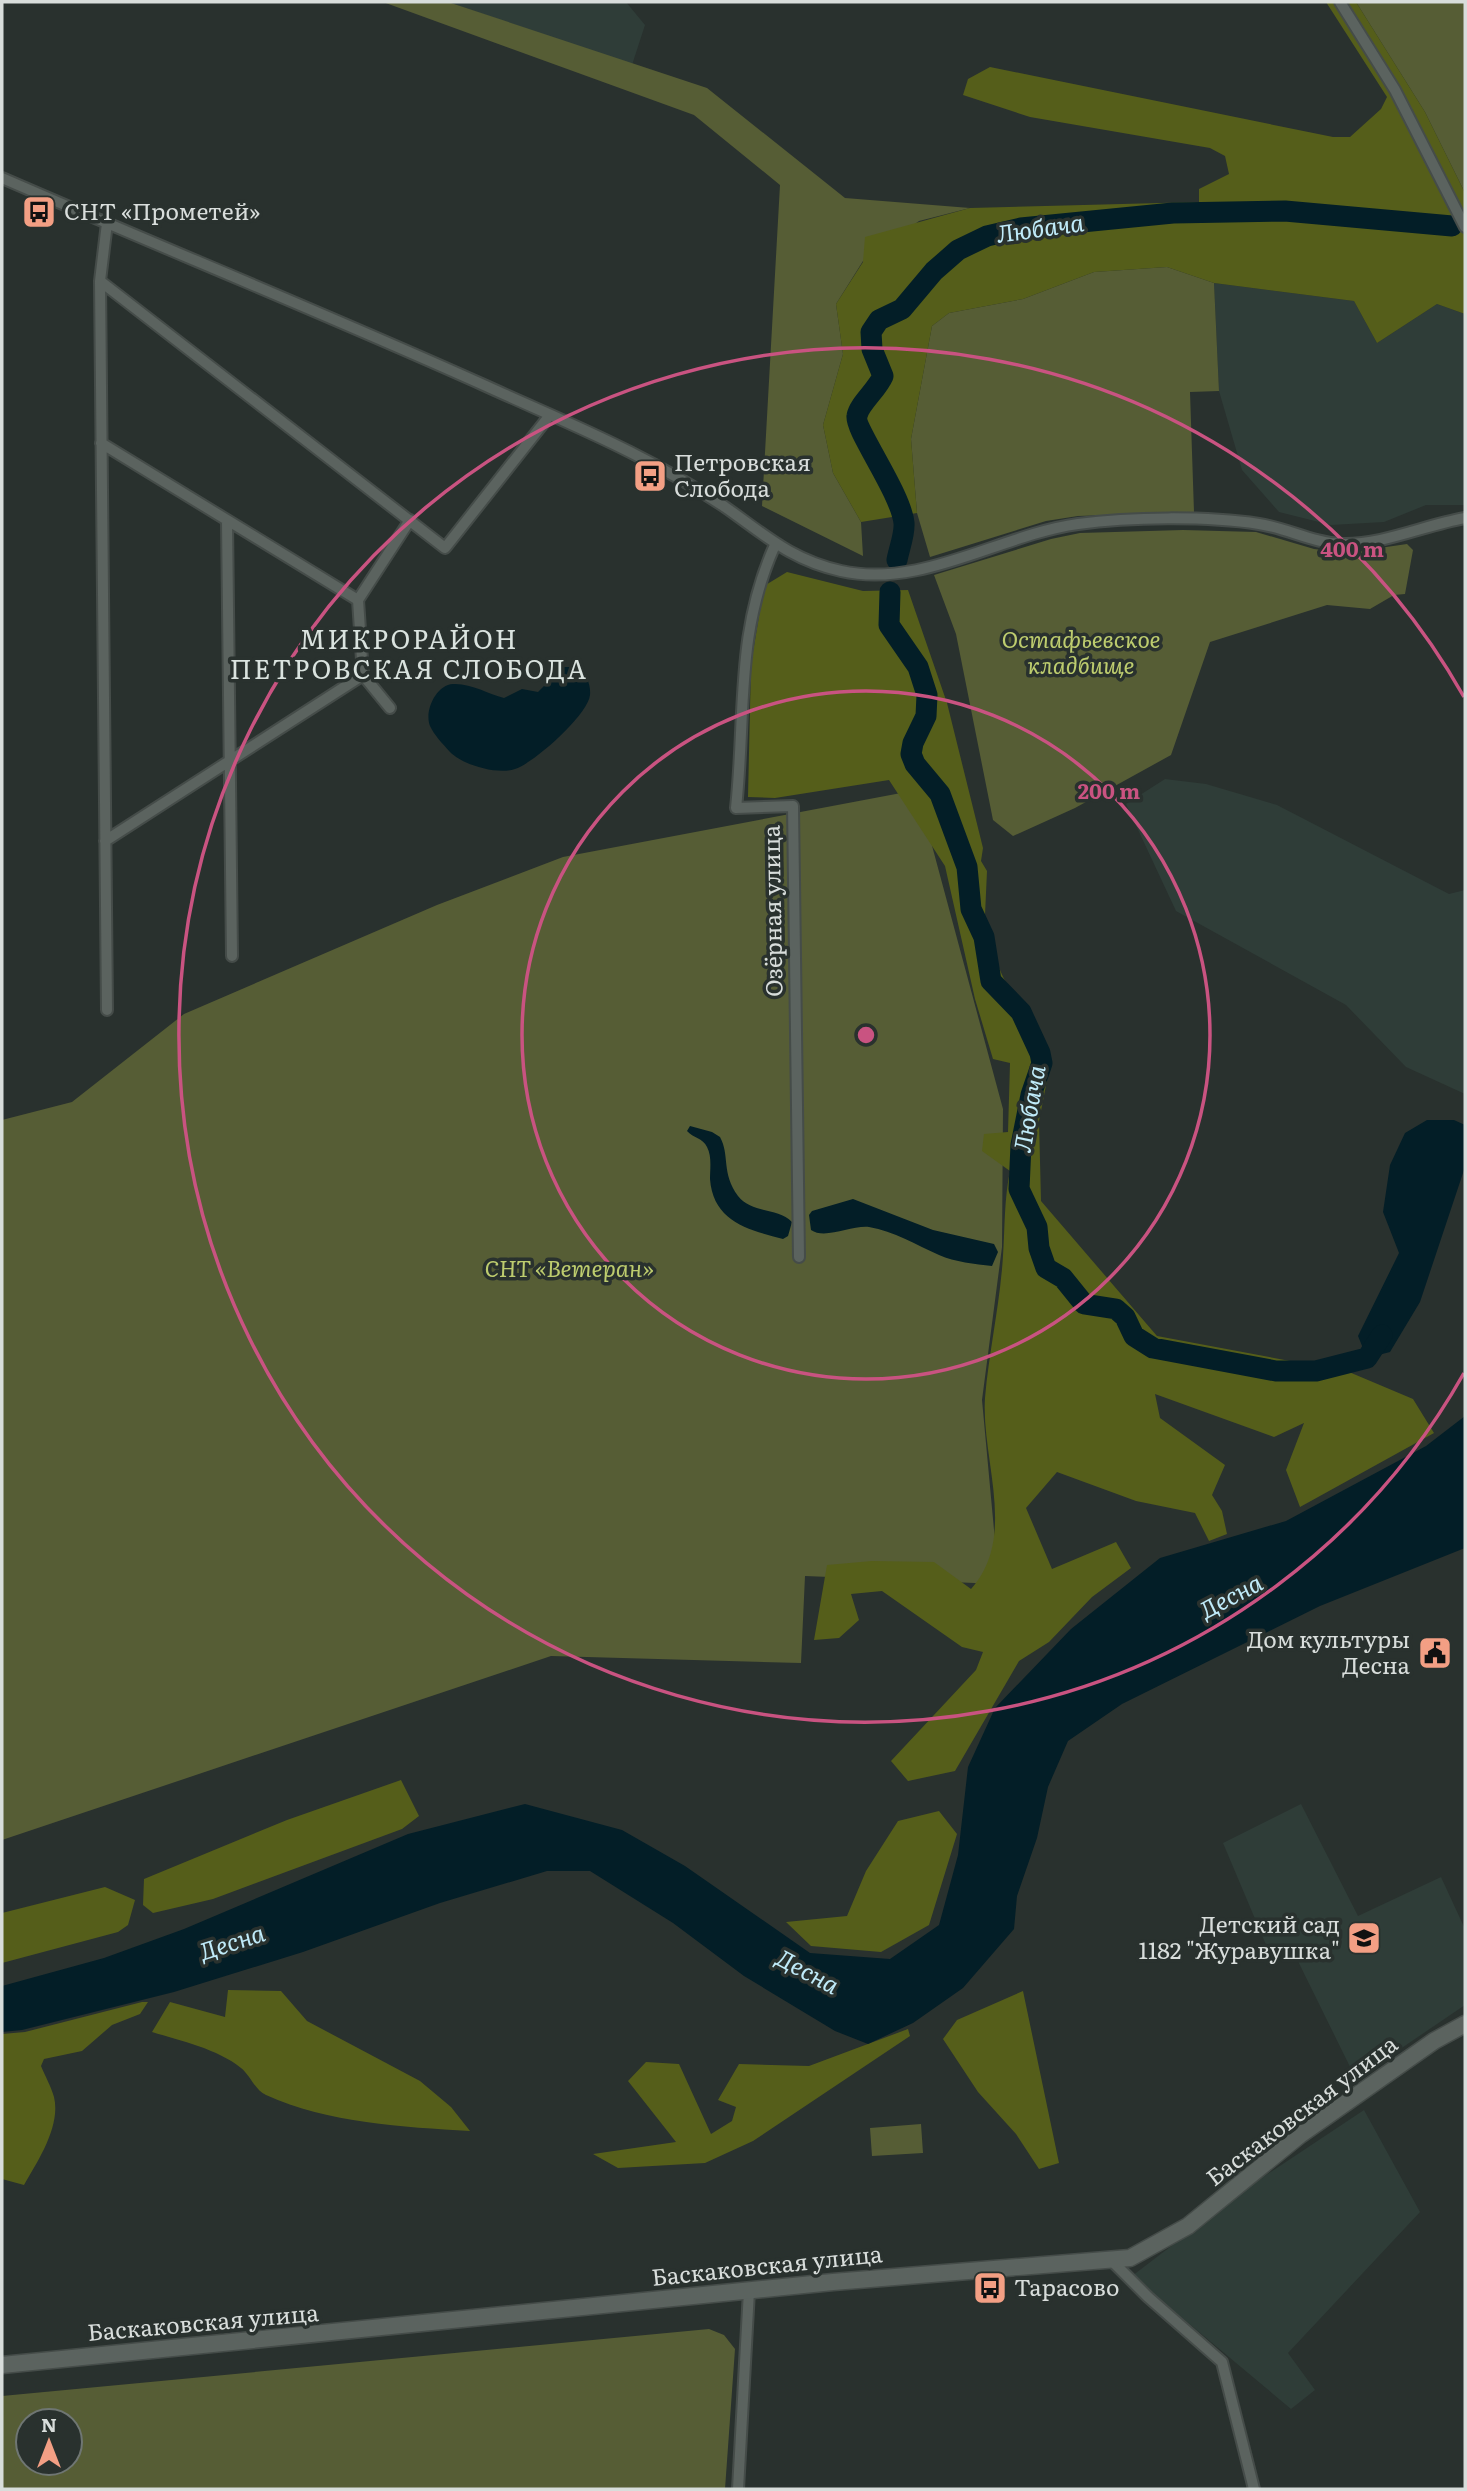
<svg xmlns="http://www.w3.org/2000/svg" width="1467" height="2491" viewBox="0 0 1467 2491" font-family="Literata,serif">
<rect width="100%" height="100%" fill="#29312e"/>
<path fill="#2f3d38" d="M448,2H626L645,25L632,65Z
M1214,283L1354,301L1377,343L1437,304L1465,314V505H1426L1384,522L1331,525L1279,512L1242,470L1219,391Z
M1165,779L1206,784L1277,805L1449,894L1465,890V1094L1406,1067L1346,1005L1176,911L1126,804Z
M1301,1804L1358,1916L1441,1877L1465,1929V2005L1356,2079L1292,1949L1272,1959L1223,1843Z
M1364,2110L1420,2212L1288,2353L1315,2390L1291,2409L1132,2276L1251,2185Z"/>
<path fill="#565d35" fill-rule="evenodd" d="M383,2H448L707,88L845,198L970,208L919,221L863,261L836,304L843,354L823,425L833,473L861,522L863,556L762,506L780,185L694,115Z
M1356,2H1465V193L1425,112Z
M1167,267L1214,283L1219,391L1190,392L1194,512L1078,516L1046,521L930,557L917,513L911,439L932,326L949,313L1023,299L1094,272Z
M1183,530L1256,532L1314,549L1345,553L1407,544L1413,550L1405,594L1394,595L1370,609L1327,605L1210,642L1171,755L1075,808L1013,836L993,820L956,634L934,575L1051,539L1080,533Z
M917,790L1003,1109L1002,1247L982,1400L999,1584L805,1576L801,1663L551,1656L2,1840V1120L72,1102L184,1014L437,905L563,857Z
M921,2124L923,2153L872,2156L870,2128Z
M709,2329L724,2335L735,2349L725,2489H2V2396ZM70,2421V2463H28V2421Z"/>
<path fill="#555e1a" d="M1326,2H1356L1425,112L1465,193V314L1437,304L1377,343L1354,301L1214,283L1167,267L1094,272L1023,299L949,313L932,326L911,439L917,513L861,522L833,473L823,425L843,354L836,304L863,262L865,237L970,208L1199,202V189L1229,174L1225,156L1210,148L1030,117L963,95L968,79L990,67L1333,137H1350L1381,109L1387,97Z
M787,572L863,591L908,590L947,703L983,848L981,861L987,871L985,915L990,948L1004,979L1043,1036L1050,1065L1039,1121L1041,1201L1157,1336L1349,1372L1413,1399L1434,1433L1300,1507L1286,1470L1304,1423L1274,1437L1155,1394L1160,1418L1225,1465L1212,1495L1222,1511L1227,1534L1209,1541L1195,1513L1136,1501L1057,1472L1026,1508L1052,1569L1116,1542L1131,1568L1092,1597L1049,1642L1019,1661L955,1771L908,1781L891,1761L976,1670L983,1652L962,1647L882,1591L851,1594L859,1620L839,1638L814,1640L827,1565L872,1561L934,1562L971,1589C1018,1537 981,1460 985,1398C989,1351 1000,1304 1003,1256C1005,1227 1004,1200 1010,1171L982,1151L984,1134L1008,1132L1010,1063L993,1059L975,999L945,866L889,780L775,798L748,797L751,664L764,586Z
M401,1780L419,1816L402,1829L213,1899L153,1913L143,1905L144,1879L287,1820Z
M939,1811L957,1834L929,1925L881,1952L811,1946L786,1922L847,1916L866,1871L898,1821Z
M105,1887L135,1900L128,1925L118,1932L2,1963V1913Z
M228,1990L281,1991L307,2021L420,2081L451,2107L470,2131C403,2127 328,2123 266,2095C255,2090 250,2075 241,2068C218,2049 181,2041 152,2032L170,2002L225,2017Z
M1023,1991L1059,2163L1039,2169L1016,2134L978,2092L943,2039L957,2020Z
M142,2002H148L140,2014L112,2025L82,2051L44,2059L41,2066C45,2076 51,2086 54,2097C61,2126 38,2161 24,2185L2,2179V2034L25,2032Z
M908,2029L910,2036L753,2141L705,2163L618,2168L593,2154L676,2142L628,2081L646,2062L679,2064L711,2134L732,2121L736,2107L718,2100L739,2064L809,2066Z"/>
<path fill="#031e27" d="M563,667H578C586,674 591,684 590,695C588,715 534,763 515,769C497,775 463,765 450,752C443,744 434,735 430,726C424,711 436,685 453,684C471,683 488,694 504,698L522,689L538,692Z
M1427,1120H1454L1465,1125V1167L1420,1302L1390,1352L1367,1358L1358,1336L1399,1253L1383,1212L1390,1165L1405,1133Z
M690,1126L712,1132L720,1137C730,1155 721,1173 738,1196C752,1214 778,1207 792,1222L788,1236L783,1239C748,1230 713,1221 710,1179C710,1169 712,1156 707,1147C703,1138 693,1138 687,1131Z
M853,1199L933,1230L994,1244L998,1252L992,1266C975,1264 955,1262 939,1255C916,1245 894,1231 869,1227C852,1225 825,1240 811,1230L809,1215L812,1211Z
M1465,1416V1548L1320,1606L1122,1704L1068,1741L1048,1787L1037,1838L1017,1896L1014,1929L963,1988L913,2023L868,2044L835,2031L744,1976L673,1923L590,1871H547L440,1903L303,1952L174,1992L22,2030L2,2032V1986L104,1958L184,1929L408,1834L525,1804L622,1830L685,1866L810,1953L890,1959L939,1925L958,1855L968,1767L995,1708L1071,1629L1160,1558L1286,1521L1426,1446Z"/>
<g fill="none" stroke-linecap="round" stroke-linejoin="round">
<path stroke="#031e27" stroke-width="21" d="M897,560C899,549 905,534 904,523C901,493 854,429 857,416C859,404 877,390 883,376L872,349L871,332L879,320L902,309L934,271L958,250L987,236L1021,228L1173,213L1285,211L1452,226
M890,592L889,625L918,667L927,695L926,716L913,743L911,754L915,764L940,794L967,867L971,909L984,937L991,981L1021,1012L1040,1053L1042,1063L1031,1095L1021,1145L1019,1189L1037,1227L1039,1248L1046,1268L1063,1278L1084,1304L1116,1309L1125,1317L1134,1336L1153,1348L1276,1371H1316L1367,1358L1382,1335"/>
<defs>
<path id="street" d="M1340,2L1395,90L1465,227
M2,178C163,248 326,314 486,386C534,408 583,428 630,452C662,468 695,487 725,507C765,535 791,560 841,571C922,589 999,535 1078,524C1129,517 1207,516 1259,524C1287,528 1313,543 1342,544C1383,545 1425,525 1465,518
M107,223L100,281L107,1010
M100,281L445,548L550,415
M101,443L358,600L363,675L105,841
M227,521L232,956
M775,545C735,633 746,715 736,808L793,806L799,1257
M358,600L410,520
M363,675L390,708
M1112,2261L1148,2297L1222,2362L1254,2489
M738,2489L749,2291"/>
<path id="secondary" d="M2,2365L833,2282L1130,2258L1188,2226L1300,2135L1434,2041L1465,2024"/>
</defs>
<use href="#street" stroke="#454c49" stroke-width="14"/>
<use href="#secondary" stroke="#454c49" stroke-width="19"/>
<use href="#street" stroke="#5b635f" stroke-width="10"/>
<use href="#secondary" stroke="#5b635f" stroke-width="16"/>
</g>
<g fill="none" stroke="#c95381" stroke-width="3.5">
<circle cx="866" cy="1035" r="344"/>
<path d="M1464 1373A687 687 0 1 1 1464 697"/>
</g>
<defs>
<symbol id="bus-square" viewBox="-11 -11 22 22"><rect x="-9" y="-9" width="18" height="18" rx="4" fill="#f39f84" stroke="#29312e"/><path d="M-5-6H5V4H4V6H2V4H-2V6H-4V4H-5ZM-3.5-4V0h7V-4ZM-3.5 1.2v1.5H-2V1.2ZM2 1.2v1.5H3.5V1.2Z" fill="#111"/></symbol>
<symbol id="civic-square" viewBox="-11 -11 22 22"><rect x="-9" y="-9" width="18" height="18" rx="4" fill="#f39f84" stroke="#29312e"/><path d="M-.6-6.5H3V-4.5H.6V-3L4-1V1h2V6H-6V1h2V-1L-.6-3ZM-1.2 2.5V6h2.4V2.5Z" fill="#111"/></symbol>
<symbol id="school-square" viewBox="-11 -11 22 22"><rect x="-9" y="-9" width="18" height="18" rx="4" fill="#f39f84" stroke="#29312e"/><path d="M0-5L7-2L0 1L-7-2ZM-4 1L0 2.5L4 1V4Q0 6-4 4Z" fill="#111"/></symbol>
</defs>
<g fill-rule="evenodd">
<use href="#bus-square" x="20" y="193" width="38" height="38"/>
<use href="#bus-square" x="631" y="457" width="38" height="38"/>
<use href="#civic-square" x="1416" y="1634" width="38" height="38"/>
<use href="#school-square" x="1345" y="1919" width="38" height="38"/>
<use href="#bus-square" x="971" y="2269" width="38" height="38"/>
</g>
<g text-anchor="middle" stroke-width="7" stroke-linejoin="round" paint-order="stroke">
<g font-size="23" fill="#d8dddb" stroke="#29312e" text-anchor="start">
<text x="64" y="220">СНТ «Прометей»</text>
<text x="674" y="471">Петровская<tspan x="674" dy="26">Слобода</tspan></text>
<text x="1410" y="1648" text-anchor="end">Дом культуры<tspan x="1410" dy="26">Десна</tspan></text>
<text x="1340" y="1933" text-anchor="end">Детский сад<tspan x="1340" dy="26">1182 "Журавушка"</tspan></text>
<text x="1014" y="2296">Тарасово</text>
</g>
<g font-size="23" font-style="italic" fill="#bdcc6e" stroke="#29312e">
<text x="1081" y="648">Остафьевское<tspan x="1081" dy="26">кладбище</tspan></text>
<text x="569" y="1277">СНТ «Ветеран»</text>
</g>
<g font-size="23" fill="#d8dddb" stroke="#29312e">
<text transform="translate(773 911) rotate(-91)" y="8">Озёрная улица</text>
<text transform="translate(1302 2111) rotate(-37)" y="8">Баскаковская улица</text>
<text transform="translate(767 2266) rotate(-6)" y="8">Баскаковская улица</text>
<text transform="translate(203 2323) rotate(-5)" y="8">Баскаковская улица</text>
</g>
<g font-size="24" font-style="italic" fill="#c0ebf9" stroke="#29312e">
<text transform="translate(1040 229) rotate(-8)" y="8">Любача</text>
<text transform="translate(1030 1109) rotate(-80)" y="8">Любача</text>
<text transform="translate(1231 1597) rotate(-28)" y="8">Десна</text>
<text transform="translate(232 1943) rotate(-18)" y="8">Десна</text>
<text transform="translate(807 1972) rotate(28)" y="8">Десна</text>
</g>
<g font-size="26" letter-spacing="2" fill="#dae3df" stroke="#29312e">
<text x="409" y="649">МИКРОРАЙОН<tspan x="409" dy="30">ПЕТРОВСКАЯ СЛОБОДА</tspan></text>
</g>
</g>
<circle cx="866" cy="1035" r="10" fill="#c95381" stroke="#29312e" stroke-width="3.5"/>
<g font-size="21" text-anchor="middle" font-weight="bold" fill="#c95381" stroke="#29312e" stroke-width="7" stroke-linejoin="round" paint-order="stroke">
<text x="1352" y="557">400 m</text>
<text x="1109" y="799">200 m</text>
</g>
<rect width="1467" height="2491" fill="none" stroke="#d8dddb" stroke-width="7"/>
<g transform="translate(49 2442)"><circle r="33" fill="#29312e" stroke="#6f7673" stroke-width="2"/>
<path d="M0-5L12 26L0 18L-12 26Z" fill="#f39f84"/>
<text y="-10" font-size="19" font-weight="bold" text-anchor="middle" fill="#d8dddb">N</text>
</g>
</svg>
